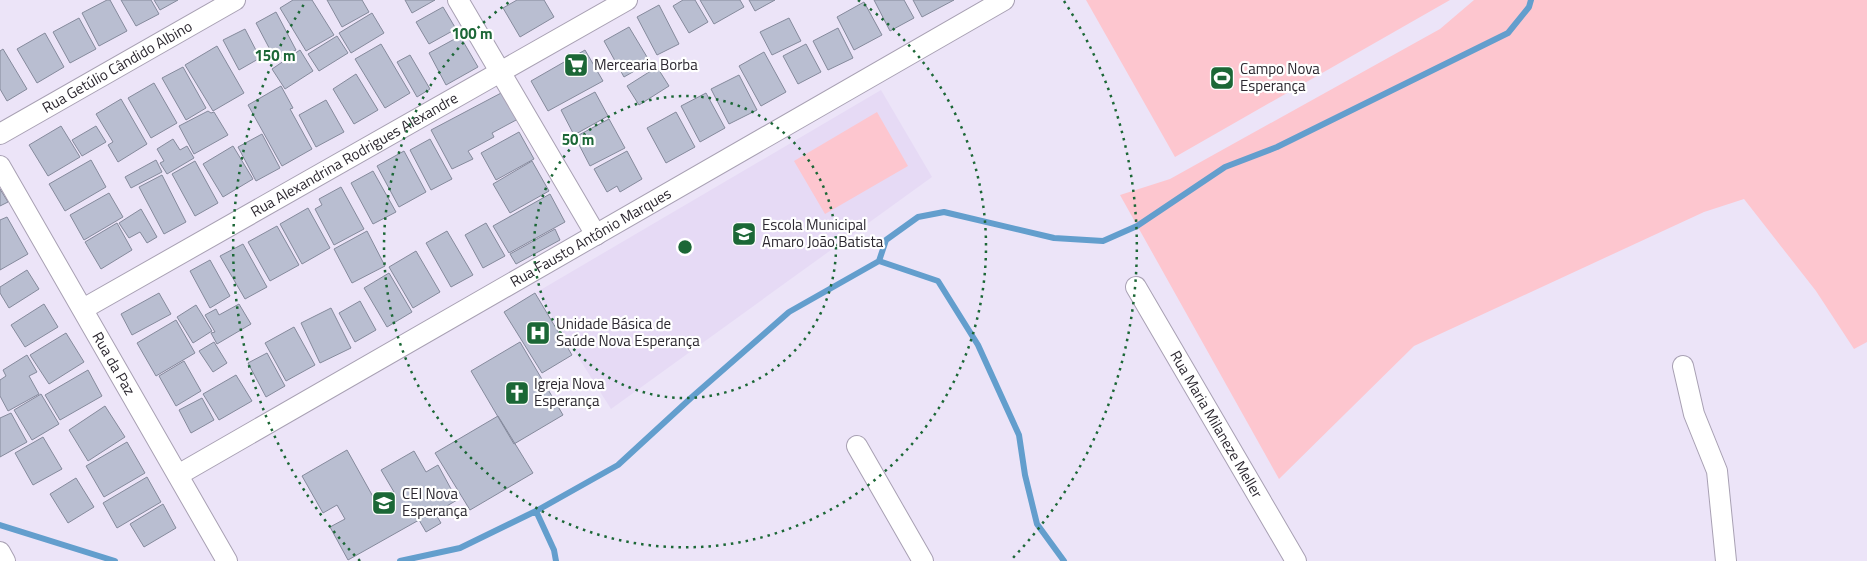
<svg xmlns="http://www.w3.org/2000/svg" width="1867" height="561" viewBox="0 0 1867 561" font-family="'Titillium Web',sans-serif">
<rect width="100%" height="100%" fill="#ece4f8"/>
<path fill="#e6daf5" d="M881,90L932,177L611,409L537,292Z"/>
<path fill="#fdc6cf" d="M1086,0H1450L1175,157Z
M1474,0H1867V342L1854,349L1816,291L1744,199L1704,212L1414,346L1279,479L1120,195L1170,179L1440,29Z
M877,112L908,166L825,214L794,161Z"/>
<g fill="none" stroke-linecap="round" stroke-linejoin="round">
<path stroke="#639ecd" stroke-width="6" d="M879,261L886,240L918,217L944,212L1054,238L1103,241L1137,226L1225,167L1277,147L1508,33L1529,7L1531,0
M536,511L554,550L556,561
M0,525L115,561
M400,561L460,548L536,511L618,465L692,397L789,312L879,261L938,281L978,345L1019,435L1025,475L1037,524L1064,561"/>
</g>
<path fill="#b9bed1" stroke="#858a9c" d="M107,0H110L127,31L99,46L82,13Z
M121,0H151L159,14L136,26Z
M154,0H178L160,10Z
M293,0H312L334,35L306,51L280,8Z
M327,0H362L369,12L342,27Z
M405,0H435L412,13Z
M517,0H544L554,17L520,37L503,8Z
M683,0H695L708,22L689,33L673,6Z
M700,0H740L744,7L714,24Z
M749,0H775L755,11Z
M874,0H904L914,18L890,31Z
M913,0H954L922,17Z
M864,2L882,35L854,50L837,17Z
M659,5L679,44L657,55L637,17Z
M443,7L456,29L429,44L416,22Z
M276,12L296,50L276,61L256,23Z
M372,13L384,33L351,53L339,33Z
M79,18L96,49L70,63L53,32Z
M789,18L801,41L772,55L760,32Z
M629,27L650,62L624,77L604,41Z
M838,28L853,58L828,70L813,41Z
M245,29L260,58L239,70L223,40Z
M45,33L64,67L37,83L17,49Z
M337,36L348,53L319,71L308,54Z
M460,36L478,67L446,85L429,53Z
M381,44L410,93L385,108L355,59Z
M806,44L821,72L798,84L783,56Z
M217,46L244,93L213,111L185,65Z
M3,49L27,89L7,101L0,89V51Z
M300,50L313,71L285,89L272,69Z
M585,50L603,81L548,111L531,81Z
M764,52L786,92L761,106L739,66Z
M410,55L430,89L417,97L397,62Z
M183,67L206,108L186,120L162,78Z
M657,67L669,86L639,105L627,86Z
M356,74L378,110L354,124L333,89Z
M739,75L757,110L729,124L711,89Z
M154,83L177,123L151,138L128,98Z
M281,86L293,108L290,109L312,149L282,166L248,105Z
M503,92L518,119L492,133L494,137L468,151L473,159L452,169L431,130Z
M595,92L608,116L574,135L561,110Z
M706,93L725,128L700,142L681,106Z
M121,99L147,144L118,162L108,145L113,142L96,114Z
M326,100L344,132L316,147L299,115Z
M208,111L211,113L214,112L228,135L194,154L179,126Z
M676,112L695,147L666,163L647,128Z
M609,119L625,148L590,166L575,137Z
M61,126L80,157L48,176L29,145Z
M96,126L106,142L82,156L72,140Z
M519,132L534,159L496,180L481,153Z
M262,134L280,168L256,181L238,147Z
M173,139L180,150L187,146L194,158L167,174L160,163L164,161L157,149Z
M430,139L452,179L431,190L410,150Z
M233,146L253,179L223,197L203,164Z
M404,151L426,192L399,207L377,166Z
M627,151L642,179L620,192L617,186L607,192L594,169Z
M91,160L106,187L65,211L49,184Z
M156,160L162,172L131,188L125,177Z
M195,161L218,203L195,216L172,174Z
M532,161L549,191L510,213L493,184Z
M373,171L396,212L373,224L351,183Z
M162,175L186,222L164,234L139,187Z
M341,187L364,229L334,245L315,209L322,205L319,199Z
M0,189L8,202L0,206Z
M109,193L123,217L84,240L70,215Z
M550,194L565,222L509,253L493,226Z
M308,208L330,248L302,264L280,224Z
M141,209L157,237L147,243L140,232L129,238L119,223Z
M7,217L28,254L0,270V220Z
M117,223L132,250L101,269L85,242Z
M486,223L505,256L483,268L465,235Z
M277,226L299,265L270,281L248,242Z
M555,229L560,240L516,264L510,254Z
M367,231L385,266L352,283L334,249Z
M447,231L473,275L451,287L426,243Z
M243,244L267,287L245,299L220,256Z
M416,251L440,292L413,308L389,267Z
M210,260L230,296L210,308L190,271Z
M27,270L39,289L9,308L0,293V287Z
M389,273L412,312L387,327L364,288Z
M159,293L171,314L132,335L121,314Z
M535,293L572,355L542,373L504,312Z
M360,301L376,330L355,342L339,313Z
M44,304L58,327L25,347L11,325Z
M239,304L251,324L217,344L211,333L215,332L205,315L216,309L219,315Z
M196,305L212,331L193,343L177,317Z
M331,308L351,348L320,363L301,323Z
M176,320L195,353L156,376L137,343Z
M294,327L315,365L286,381L265,343Z
M66,333L84,362L49,384L30,355Z
M214,342L227,363L213,372L199,351Z
M520,342L563,415L514,444L471,371Z
M267,353L285,386L266,397L248,363Z
M27,355L37,372L29,376L39,394L8,411L0,396V380L6,376L3,370Z
M184,361L201,391L176,406L159,376Z
M88,370L102,396L60,420L45,395Z
M236,375L252,401L219,420L203,394Z
M41,394L59,424L32,440L14,410Z
M202,398L214,420L191,433L179,410Z
M105,406L125,437L88,461L69,430Z
M11,413L27,442L0,457V418Z
M498,416L533,473L470,510L435,453Z
M43,437L62,469L33,485L15,453Z
M127,442L145,473L104,497L86,466Z
M347,450L376,502L394,492L381,470L414,451L426,472L438,465L457,500L435,513L441,523L426,532L419,520L348,560L330,527L345,519L337,505L323,513L302,476Z
M147,477L161,502L117,528L103,503Z
M76,478L94,507L68,523L50,494Z
M163,504L176,528L144,547L130,524Z"/>
<g fill="none" stroke-linecap="round" stroke-linejoin="round">
<defs>
<g id="minor">
<path d="M458,0L596,235"/>
<path id="s1" d="M0,134L235,0"/>
<path id="s2" d="M0,166L227,561"/>
<path id="s3" d="M1136,287L1296,561"/>
<path id="s4" d="M83,309L627,0"/>
<path d="M1683,366L1694,414L1717,471L1726,561"/>
<path d="M857,446L923,561"/>
<path id="s5" d="M178,475L1004,0"/>
<path d="M0,552L5,561"/>
</g>
</defs>
<use href="#minor" stroke="#a8a0b3" stroke-width="22"/>
<use href="#minor" stroke="#fff" stroke-width="20"/>
</g>
<g fill="none" stroke="#1b6736" stroke-width="2.5" stroke-dasharray="2.5 5">
<circle cx="685" cy="247" r="151"/>
<path d="M858 0A301 301 0 1 1 512 0"/>
<path d="M360 561A452 452 0 0 1 306 1M1064 1A452 452 0 0 1 1010 561"/>
</g>
<defs>
<symbol id="supermarket-square" viewBox="-11 -11 22 22"><rect x="-9" y="-9" width="18" height="18" rx="4" fill="#1b6736" stroke="#fff"/><path d="M-6-5.5h2.5l.6 2H6L4.5 2H-2.5L-4.4-4H-6ZM-1.5 3.2a1.3 1.3 0 1 0 .1 0ZM3 3.2a1.3 1.3 0 1 0 .1 0Z" fill="#fff"/></symbol>
<symbol id="stadium-square" viewBox="-11 -11 22 22"><rect x="-9" y="-9" width="18" height="18" rx="4" fill="#1b6736" stroke="#fff"/><path d="M0-5a6.5 5 0 1 0 0 10a6.5 5 0 1 0 0-10ZM-3.5-1.8h7v3.6h-7Z" fill="#fff"/></symbol>
<symbol id="school-square" viewBox="-11 -11 22 22"><rect x="-9" y="-9" width="18" height="18" rx="4" fill="#1b6736" stroke="#fff"/><path d="M0-5L7-2L0 1L-7-2ZM-4 1L0 2.5L4 1V4Q0 6-4 4Z" fill="#fff"/></symbol>
<symbol id="hospital-square" viewBox="-11 -11 22 22"><rect x="-9" y="-9" width="18" height="18" rx="4" fill="#1b6736" stroke="#fff"/><path d="M-5-5h3v3.5h4V-5h3V5h-3V1.5h-4V5h-3Z" fill="#fff"/></symbol>
<symbol id="church-square" viewBox="-11 -11 22 22"><rect x="-9" y="-9" width="18" height="18" rx="4" fill="#1b6736" stroke="#fff"/><path d="M-1.2-6h2.4v3.5h3.3v2.4h-3.3V6h-2.4V-.1h-3.3v-2.4h3.3Z" fill="#fff"/></symbol>
</defs>
<g fill-rule="evenodd">
<use href="#supermarket-square" x="562" y="51" width="28" height="28"/>
<use href="#stadium-square" x="1208" y="64" width="28" height="28"/>
<use href="#school-square" x="730" y="220" width="28" height="28"/>
<use href="#hospital-square" x="524" y="319" width="28" height="28"/>
<use href="#church-square" x="503" y="379" width="28" height="28"/>
<use href="#school-square" x="370" y="489" width="28" height="28"/>
</g>
<g text-anchor="middle" stroke-width="4.5" stroke-linejoin="round" paint-order="stroke">
<g font-size="15" fill="#2c2830" stroke="#fff" text-anchor="start">
<text x="594" y="70">Mercearia Borba</text>
<text x="1240" y="74">Campo Nova<tspan x="1240" dy="17">Esperança</tspan></text>
<text x="762" y="230">Escola Municipal<tspan x="762" dy="17">Amaro João Batista</tspan></text>
<text x="556" y="329">Unidade Básica de<tspan x="556" dy="17">Saúde Nova Esperança</tspan></text>
<text x="534" y="389">Igreja Nova<tspan x="534" dy="17">Esperança</tspan></text>
<text x="402" y="499">CEI Nova<tspan x="402" dy="17">Esperança</tspan></text>
</g>
<g font-size="15" fill="#2c2830" stroke="#fff">
<text dy="5" stroke="none"><textPath href="#s1" startOffset="135">Rua Getúlio Cândido Albino</textPath></text>
<text dy="5" stroke="none"><textPath href="#s4" startOffset="312">Rua Alexandrina Rodrigues Alexandre</textPath></text>
<text dy="5" stroke="none"><textPath href="#s5" startOffset="476">Rua Fausto Antônio Marques</textPath></text>
<text dy="5" stroke="none"><textPath href="#s2" startOffset="228">Rua da Paz</textPath></text>
<text dy="5" stroke="none"><textPath href="#s3" startOffset="159">Rua Maria Milaneze Meller</textPath></text>
</g>
</g>
<circle cx="685" cy="247" r="8" fill="#1b6736" stroke="#fff" stroke-width="2.5"/>
<g font-size="15" text-anchor="middle" font-weight="bold" fill="#1b6736" stroke="#fff" stroke-width="4.5" stroke-linejoin="round" paint-order="stroke">
<text x="472" y="39">100 m</text>
<text x="275" y="61">150 m</text>
<text x="578" y="145">50 m</text>
</g>
</svg>
